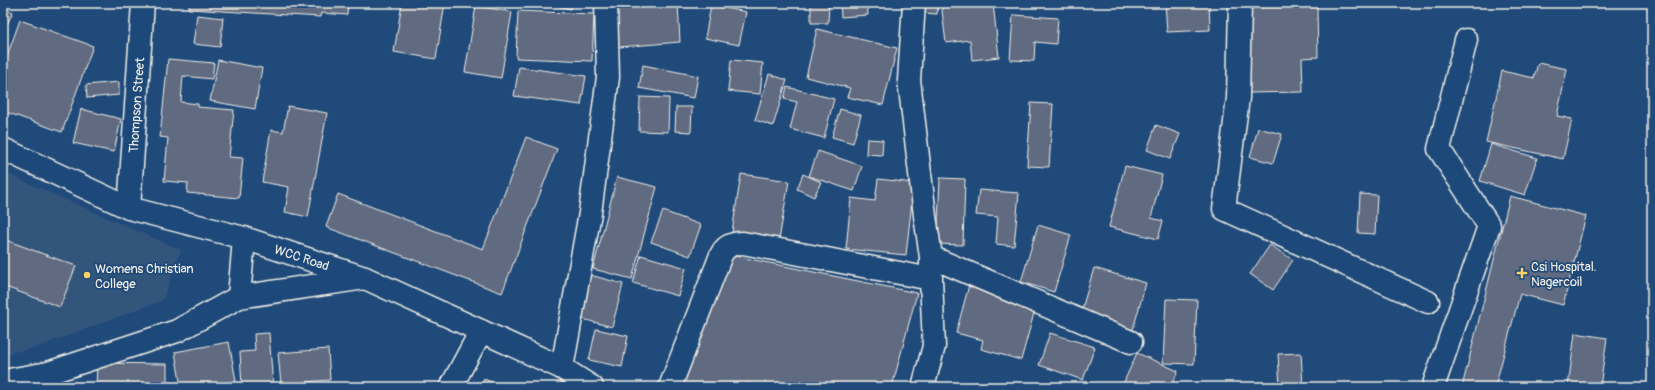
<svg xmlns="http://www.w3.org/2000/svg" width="1655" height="390" viewBox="0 0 1655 390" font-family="Pangolin,sans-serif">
<rect width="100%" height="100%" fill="#1f4a7a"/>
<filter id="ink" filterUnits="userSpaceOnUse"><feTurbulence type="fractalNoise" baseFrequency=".025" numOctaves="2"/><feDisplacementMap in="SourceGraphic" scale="8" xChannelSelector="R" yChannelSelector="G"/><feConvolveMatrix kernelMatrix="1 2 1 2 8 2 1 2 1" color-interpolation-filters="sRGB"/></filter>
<g filter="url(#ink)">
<path fill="#33547c" d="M3,172L181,250L163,300L35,348L3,354Z"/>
<path fill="#616b81" stroke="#f4f1e8" d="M189,3H348L347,15L321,13L320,17L189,9Z
M402,3H445L436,59L394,52Z
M541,3H573L571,9Z
M635,3H678L680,42L619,47L615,4Z
M811,3H829L828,23H811Z
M840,3H867L868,15L841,17Z
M924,3H938L937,14L923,13Z
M941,3H993L999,57L972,60L970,40L946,43Z
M1165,3H1209L1210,30L1167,32Z
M711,5L746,12L739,45L705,38Z
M476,6L512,12L501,78L465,72Z
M1317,7L1318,57L1302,58L1303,92L1249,93V42L1235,8Z
M3,8L13,12L3,33Z
M518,11L594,14L592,61L516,58Z
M197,15L223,18L220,47L193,44Z
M1013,15L1058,18L1056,44L1035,42L1034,61L1010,60Z
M20,20L93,46L62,132L3,111V67Z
M817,29L897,48L883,105L847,97L850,88L806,77Z
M168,59L214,63L212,79L183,76L181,102L198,104V107L234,110L229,157L243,158L239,198L187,193L188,183L164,181L168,138L160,137Z
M218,60L262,68L255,109L210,101Z
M731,60L763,63L760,94L728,91Z
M1538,63L1567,69L1557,116L1572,119L1563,159L1486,142L1502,71L1534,78Z
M643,65L698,76L694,98L639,88Z
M519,67L586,76L581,105L514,96Z
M769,74L787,80L773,126L755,120Z
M119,82V95L87,98L86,85Z
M787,87L834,99L824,138L790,129L797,102L784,99Z
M640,97L669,98L668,132L639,131Z
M1031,103L1053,104L1049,167L1027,166Z
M288,106L327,113L308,217L285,212L289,187L262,182L271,130L283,132Z
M676,107H692L691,132L675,131Z
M81,109L121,119L114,152L73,143Z
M840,109L861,115L853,143L832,137Z
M1156,125L1180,134L1170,159L1147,150Z
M1258,128L1282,134L1273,163L1250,157Z
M526,137L557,149L502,293L326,227L338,194L483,249Z
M867,139L883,140L882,155L866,154Z
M1491,144L1537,158L1525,195L1480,181Z
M818,151L862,166L854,191L809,176Z
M1125,166L1162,175L1151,218L1163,221L1158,239L1109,227Z
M741,174L789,181L779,240L732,232Z
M803,174L821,182L814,197L797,189Z
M617,177L657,187L632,279L593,269Z
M940,178L965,179L963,245L937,244Z
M878,179L914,183L906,255L846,249L851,198L875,201Z
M979,190L1019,193L1014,246L996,244L998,217L976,215Z
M1360,194L1377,195L1375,234L1358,233Z
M1510,196L1586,216L1563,305L1520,294L1495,387H1462Z
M663,211L701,225L690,256L651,242Z
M1038,225L1071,235L1054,292L1021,282Z
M3,239L76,266L60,307L3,286Z
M1270,245L1293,260L1273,290L1250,274Z
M641,255L686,268L678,296L633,283Z
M730,255L917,293L892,387H762L748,383L747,387H682Z
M1094,268L1146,283L1132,333L1079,319Z
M590,275L623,284L612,327L579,318Z
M969,285L1036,306L1021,360L981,349L983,340L956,333Z
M1166,299L1197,300L1194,364L1163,363Z
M596,329L628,336L622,367L589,360Z
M269,333L273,387H242L240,352L255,351L254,334Z
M1050,333L1095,347L1083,380L1039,365Z
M1575,333L1607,338L1600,387H1568Z
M229,342L236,381L214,385V387H181L175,352Z
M328,349L330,380L281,384L278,353Z
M1137,353L1178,371L1171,387H1131L1123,384Z
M1301,353L1303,387H1280L1278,354Z
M97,363L167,364V387H96Z
M484,379L505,387H481Z"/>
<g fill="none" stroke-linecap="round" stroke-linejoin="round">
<defs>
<path id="street" d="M914,3L909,80L925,216L931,257V279L934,346L923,387
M1240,3L1238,98L1224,209L1428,302
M931,257L1131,342
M562,368L590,213L608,77L606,3
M670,387L721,255C725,246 733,243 743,243L931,279
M1433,387L1489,226L1439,149L1466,40"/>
<g id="secondary">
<path id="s1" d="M129,208L143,3"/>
<path d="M239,297L244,238"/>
<path d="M3,381L48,373L177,331L239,297L365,278"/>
<path d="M451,387L481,331"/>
</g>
<g id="primary">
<path id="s2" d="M3,149L129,208L244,238L365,278L562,368L592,387"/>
</g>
</defs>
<use href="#street" stroke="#f4f1e8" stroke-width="25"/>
<use href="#secondary" stroke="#f4f1e8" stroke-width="25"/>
<use href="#primary" stroke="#f4f1e8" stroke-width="25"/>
<use href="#street" stroke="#1f4a7a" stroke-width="22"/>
<use href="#secondary" stroke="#1f4a7a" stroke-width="22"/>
<use href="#primary" stroke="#1f4a7a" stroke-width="22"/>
</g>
</g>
<g fill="#ffd166" stroke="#1f4a7a" stroke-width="1.5">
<path d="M1520 267h4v4h4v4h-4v4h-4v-4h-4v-4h4z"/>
<circle cx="87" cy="275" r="4"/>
</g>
<g text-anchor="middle" stroke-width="3.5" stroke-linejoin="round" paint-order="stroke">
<g font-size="13" fill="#f4f1e8" stroke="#1f4a7a">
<text dy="5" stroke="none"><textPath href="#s1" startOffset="103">Thompson Street</textPath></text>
<text dy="5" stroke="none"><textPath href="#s2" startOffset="319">WCC Road</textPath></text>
</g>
<g font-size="13" fill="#f4f1e8" stroke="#1f4a7a" text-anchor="start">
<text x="1531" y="271">Csi Hospital.<tspan x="1531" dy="15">Nagercoil</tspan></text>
<text x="95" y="273">Womens Christian<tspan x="95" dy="15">College</tspan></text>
</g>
</g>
<rect width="1655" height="390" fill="none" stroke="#1f4a7a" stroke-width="16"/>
<rect x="8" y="8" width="1639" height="374" fill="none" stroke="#f4f1e8" stroke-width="1.5" filter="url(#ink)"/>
</svg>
